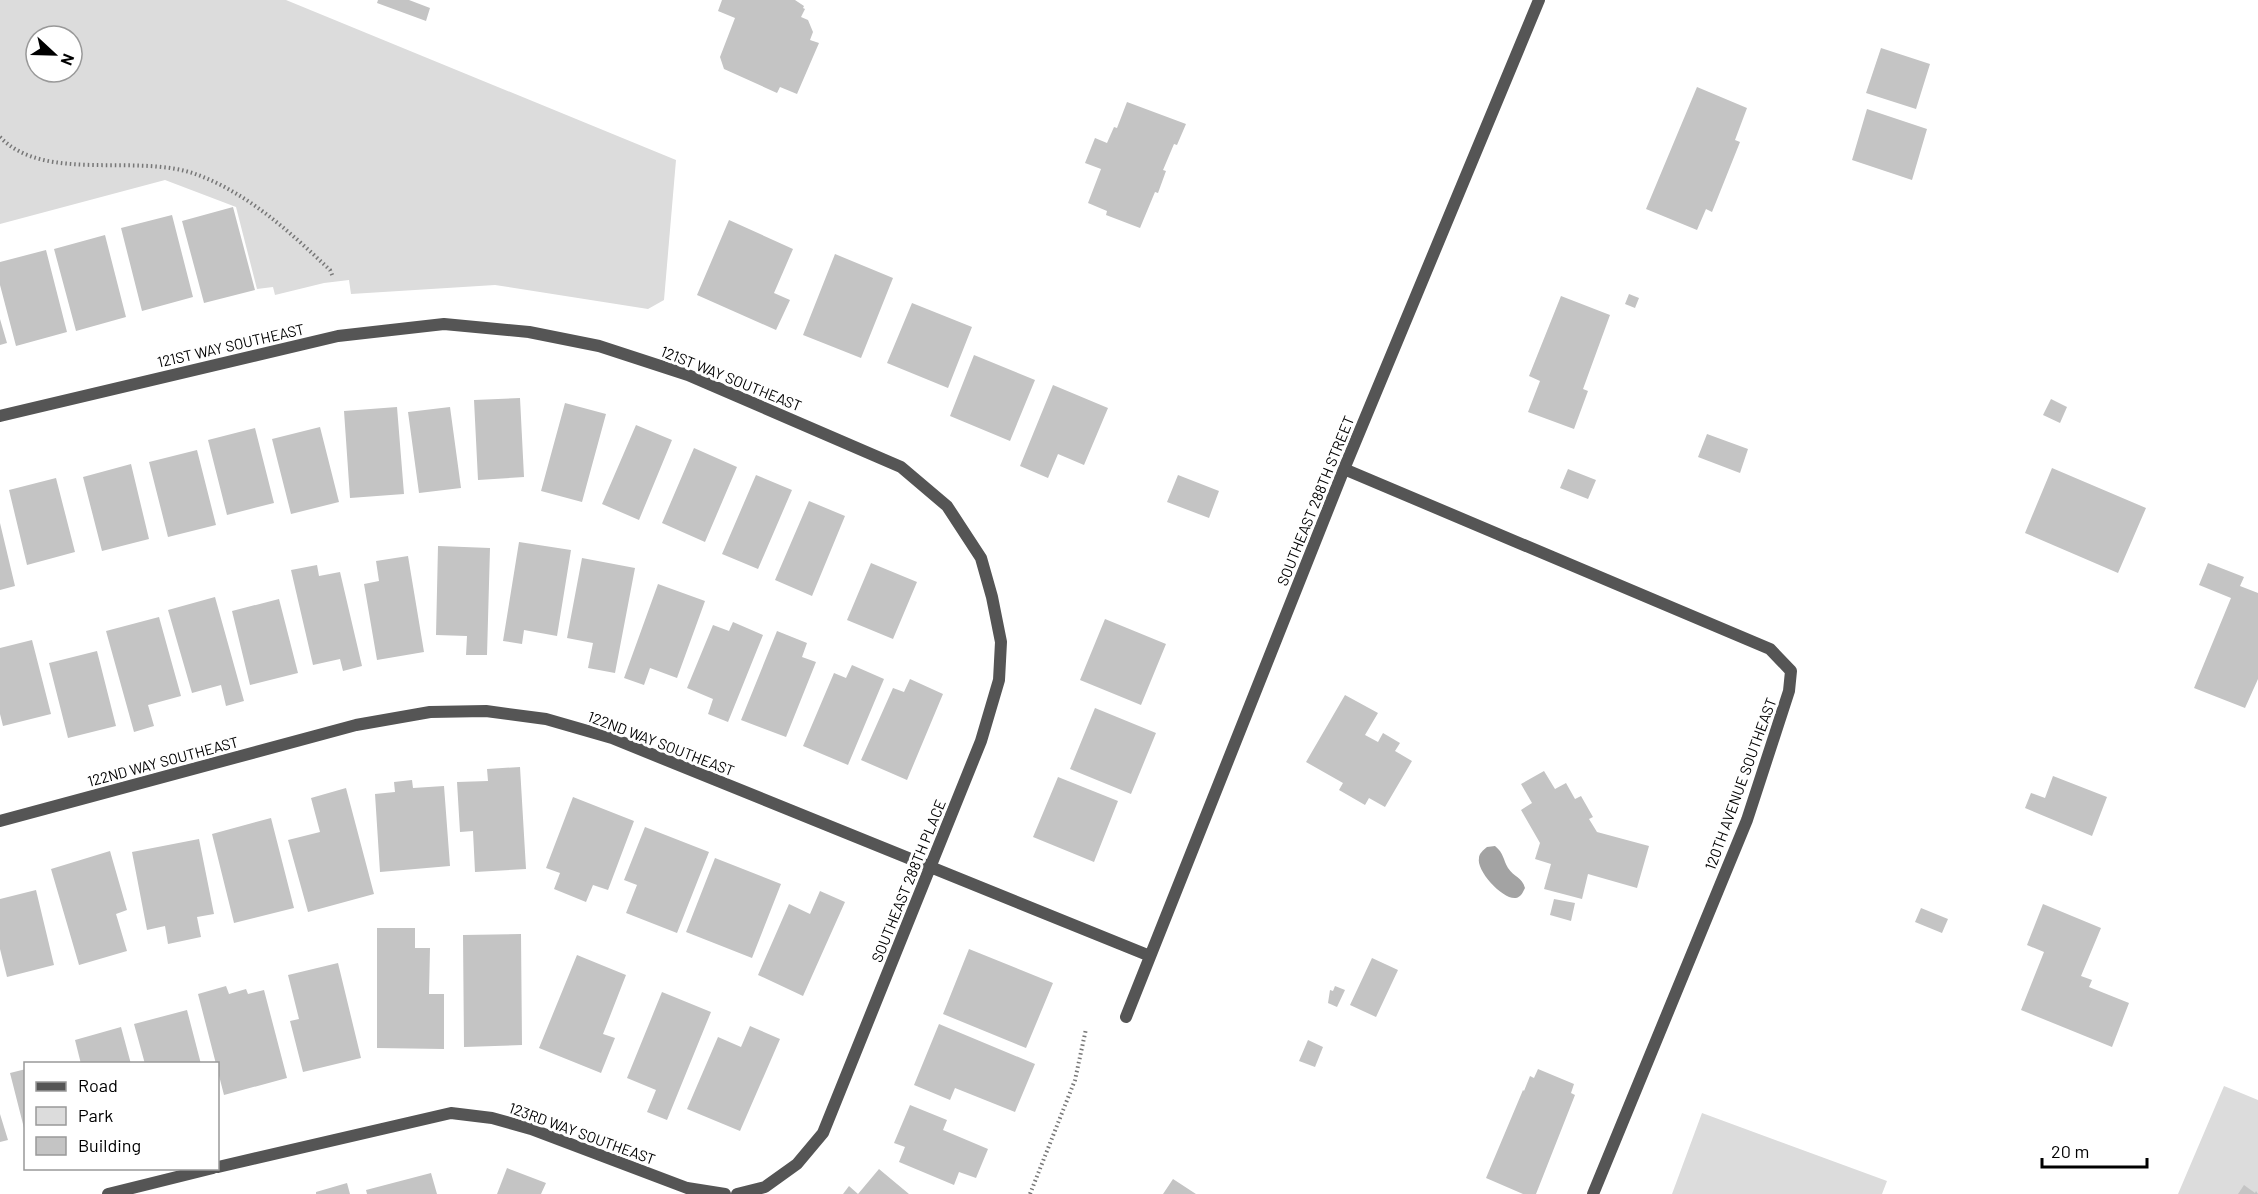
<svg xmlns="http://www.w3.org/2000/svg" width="2258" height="1194" viewBox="0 0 2258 1194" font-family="Barlow,sans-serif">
<rect width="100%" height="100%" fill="#fff"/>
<path fill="#dcdcdc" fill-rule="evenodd" d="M0,0H286L676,160L664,300L648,309L495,285L351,294L349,280L324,283L275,295L273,287L257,289L236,207L165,180L0,224ZM36,36H72V72H36Z
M2224,1086L2258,1100V1194H2178Z
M1702,1113L1887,1181L1882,1194H1672Z"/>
<path fill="#a3a3a3" d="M1495,846C1504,853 1503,860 1508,868C1514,877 1522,877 1525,888C1523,892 1521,897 1516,898C1503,900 1476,871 1479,858C1479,854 1483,850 1487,847Z"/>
<path fill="#c4c4c4" d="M378,0H409L430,8L426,21L377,3Z
M722,0H795L804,6L803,8L805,9L801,17L808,20L813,32L810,40L819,43L797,94L780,87L777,93L724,69L720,57L735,18L718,11Z
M1881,48L1930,64L1916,109L1866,93Z
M1697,87L1747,108L1735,140L1740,142L1712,212L1706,209L1697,230L1646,209Z
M1127,102L1186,124L1177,145L1174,144L1163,170L1166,171L1158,193L1155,192L1140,228L1106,215L1107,211L1088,203L1101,169L1085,163L1095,138L1107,143L1114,127L1117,128Z
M1867,109L1927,129L1912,180L1852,160Z
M233,207L255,290L204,303L182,221Z
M172,215L193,297L142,311L121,228Z
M729,220L793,249L774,293L790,300L776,330L697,295Z
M105,235L126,317L76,331L54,249Z
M46,250L67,332L16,346L0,285V262Z
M835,254L893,278L861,358L803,335Z
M1629,294L1639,298L1635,308L1625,304Z
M1561,296L1610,315L1583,389L1588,391L1574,429L1528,412L1540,381L1529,376Z
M912,303L972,327L948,388L887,363Z
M0,319L7,343L0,345Z
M974,355L1035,380L1010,441L950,416Z
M1053,385L1108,408L1084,465L1058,454L1048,478L1020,466Z
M520,398L524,477L478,480L474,400Z
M2051,399L2067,407L2060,423L2043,415Z
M565,403L606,414L582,502L541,491Z
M397,407L404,494L350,498L344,411Z
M450,407L461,488L419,493L408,412Z
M636,425L672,440L639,520L602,504Z
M320,427L339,502L291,514L272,439Z
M255,428L274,503L227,515L208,440Z
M1707,434L1748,449L1740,473L1698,457Z
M694,448L737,467L705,542L662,523Z
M197,450L216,525L168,537L149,462Z
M131,464L149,539L102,551L83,477Z
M2052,468L2146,508L2118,573L2025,533Z
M1568,469L1596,480L1588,499L1560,488Z
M756,475L792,490L758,569L722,554Z
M1178,475L1219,491L1209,518L1167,502Z
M56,478L75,552L27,565L9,490Z
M809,501L845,516L812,596L775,580Z
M0,523L15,586L0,590Z
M519,542L571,550L557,636L524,630L522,644L503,641Z
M438,546L490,548L487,655H466L467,636L436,635Z
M408,556L424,652L377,660L364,584L379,581L376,561Z
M582,558L635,568L615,673L588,668L593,643L567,638Z
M871,563L917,582L893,639L847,620Z
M2208,563L2244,577L2240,586L2258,593V679L2245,708L2194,688L2231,598L2199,585Z
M317,565L319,576L340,572L362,666L343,671L340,659L313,665L291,570Z
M658,584L705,601L677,678L650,668L644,685L624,678Z
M215,597L244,701L226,706L221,685L192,693L168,610Z
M279,599L298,673L250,685L232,611Z
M159,617L181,696L148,705L154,726L134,732L106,631Z
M1105,619L1166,644L1141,705L1080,680Z
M733,622L763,635L728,722L708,714L713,699L687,688L713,625L729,631Z
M777,631L807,643L802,657L816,662L786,737L741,720Z
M32,640L51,714L3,726L0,714V648Z
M97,651L116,726L68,738L49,663Z
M852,665L884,679L848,765L803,746L834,673L846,678Z
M910,679L943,694L907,780L861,760L893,688L904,692Z
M1345,695L1378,713L1365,735L1378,742L1383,733L1400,743L1395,751L1412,761L1385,807L1369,798L1365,805L1339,790L1343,783L1306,762Z
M1095,708L1156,733L1131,794L1070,769Z
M520,767L526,869L475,872L473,831L460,832L457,782L488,781L487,769Z
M1544,771L1555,789L1566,783L1575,799L1581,796L1593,817L1589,819L1597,832L1649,846L1637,888L1588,874L1582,899L1544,889L1551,864L1535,859L1540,843L1521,810L1532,803L1521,784Z
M2053,776L2107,797L2092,836L2025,808L2031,793L2045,798Z
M1058,777L1118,801L1094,862L1033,837Z
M412,780L413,788L444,786L450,866L380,872L375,794L395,792L394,782Z
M346,788L374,894L308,912L288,840L320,832L311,798Z
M573,797L634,821L608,890L593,885L586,902L554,889L560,873L546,868Z
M271,818L294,908L234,923L212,834Z
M645,827L709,852L677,933L626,913L637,885L624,880Z
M199,839L214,914L197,917L201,937L168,944L165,926L147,930L132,852Z
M110,851L127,910L116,914L127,951L79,965L51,869Z
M715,858L781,884L752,958L686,932Z
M36,890L54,965L7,977L0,949V899Z
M820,891L845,902L803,996L758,975L789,904L810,914Z
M1554,899L1575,903L1571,921L1550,915Z
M2043,904L2101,928L2081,976L2092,980L2089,987L2129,1003L2112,1047L2021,1010L2044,952L2027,945Z
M1921,908L1948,919L1942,933L1915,922Z
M377,928H415V948H430L429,994H444V1049L377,1048Z
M521,934L522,1045L464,1047L463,935Z
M969,949L1053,983L1026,1048L943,1014Z
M577,955L626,975L603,1034L615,1038L601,1073L539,1048Z
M1372,958L1398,970L1376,1017L1350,1005Z
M338,963L361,1058L303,1072L290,1021L299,1019L288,975Z
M226,986L229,994L246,989L248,994L264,990L287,1078L224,1095L198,994Z
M1335,986L1345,990L1337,1007L1328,1003L1330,990L1333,991Z
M662,992L711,1012L667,1120L647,1112L656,1090L627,1078Z
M187,1010L201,1064H145L134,1024Z
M939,1024L1035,1064L1015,1112L955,1088L950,1100L914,1085Z
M750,1026L780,1039L740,1131L687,1109L718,1037L741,1047Z
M121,1027L131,1064H81L75,1040Z
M1308,1040L1323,1047L1315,1067L1299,1061Z
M26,1069V1132H25L10,1073Z
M1538,1069L1574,1084L1571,1093L1575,1095L1536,1194H1523L1486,1178L1523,1090L1524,1091L1530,1076L1534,1078Z
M910,1105L947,1120L943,1130L988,1149L976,1178L959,1172L954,1185L899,1162L905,1147L894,1143Z
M0,1114L8,1140L0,1142Z
M507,1168L546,1183L541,1194H497Z
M879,1169L909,1194H843L849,1186L858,1194Z
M431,1173L437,1194H367L366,1190Z
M1173,1179L1196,1194H1163Z
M347,1183L350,1194H316V1192Z
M2244,1185L2255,1193L2256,1191L2258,1194H2238Z"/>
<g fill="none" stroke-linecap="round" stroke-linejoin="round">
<path stroke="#777" stroke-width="4" stroke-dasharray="1.5 3" stroke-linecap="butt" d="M0,137C45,184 139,152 198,175C249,194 291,233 330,270L333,277
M1030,1194L1075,1080L1086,1029"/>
<path stroke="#555" stroke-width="12" d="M0,416L338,336L444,324L529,332L599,346L688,375L901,467L947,506L981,558L992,597L1001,642L999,680L981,741L823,1133L797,1164L765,1187L737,1194
M1344,469L1770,649L1791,671L1789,691L1747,820L1593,1194
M0,821L356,725L430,712L486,711L546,719L612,738L1150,956
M1126,1017L1344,469L1539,0
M218,1167L451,1113L492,1118L531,1129L687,1188L725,1194
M108,1194L213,1168"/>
</g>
<g text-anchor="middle" stroke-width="6" stroke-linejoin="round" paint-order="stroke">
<g font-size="15" fill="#000" stroke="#fff">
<text transform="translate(231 346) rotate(-13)" y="5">121ST WAY SOUTHEAST</text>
<text transform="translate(731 379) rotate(22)" y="5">121ST WAY SOUTHEAST</text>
<text transform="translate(1316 501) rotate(-68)" y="5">SOUTHEAST 288TH STREET</text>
<text transform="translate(661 744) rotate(21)" y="5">122ND WAY SOUTHEAST</text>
<text transform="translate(163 762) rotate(-15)" y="5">122ND WAY SOUTHEAST</text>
<text transform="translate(1741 784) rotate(-70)" y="5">120TH AVENUE SOUTHEAST</text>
<text transform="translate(909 881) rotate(-68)" y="5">SOUTHEAST 288TH PLACE</text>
<text transform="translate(582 1134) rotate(20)" y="5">123RD WAY SOUTHEAST</text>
</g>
</g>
<rect x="24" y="1062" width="195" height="108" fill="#ffffff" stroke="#999999" stroke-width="1.5"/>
<rect x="36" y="1082" width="30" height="9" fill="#555555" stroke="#999999" stroke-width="1.5"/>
<text x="78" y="1092" font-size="18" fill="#000000">Road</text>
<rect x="36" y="1107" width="30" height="18" fill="#dcdcdc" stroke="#999999" stroke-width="1.5"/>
<text x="78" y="1122" font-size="18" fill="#000000">Park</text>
<rect x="36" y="1137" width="30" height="18" fill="#c4c4c4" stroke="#999999" stroke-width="1.5"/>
<text x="78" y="1152" font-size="18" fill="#000000">Building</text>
<g transform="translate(54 54) rotate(112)"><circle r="28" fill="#ffffff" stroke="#999999" stroke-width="1.5"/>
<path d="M0-4.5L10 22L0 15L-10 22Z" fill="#000000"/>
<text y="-9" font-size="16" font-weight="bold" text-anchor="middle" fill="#000000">N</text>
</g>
<path d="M2042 1158v9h105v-9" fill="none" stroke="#000000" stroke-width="3"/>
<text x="2051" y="1158" font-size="18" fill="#000000" stroke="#ffffff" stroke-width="4.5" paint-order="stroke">20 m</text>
</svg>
